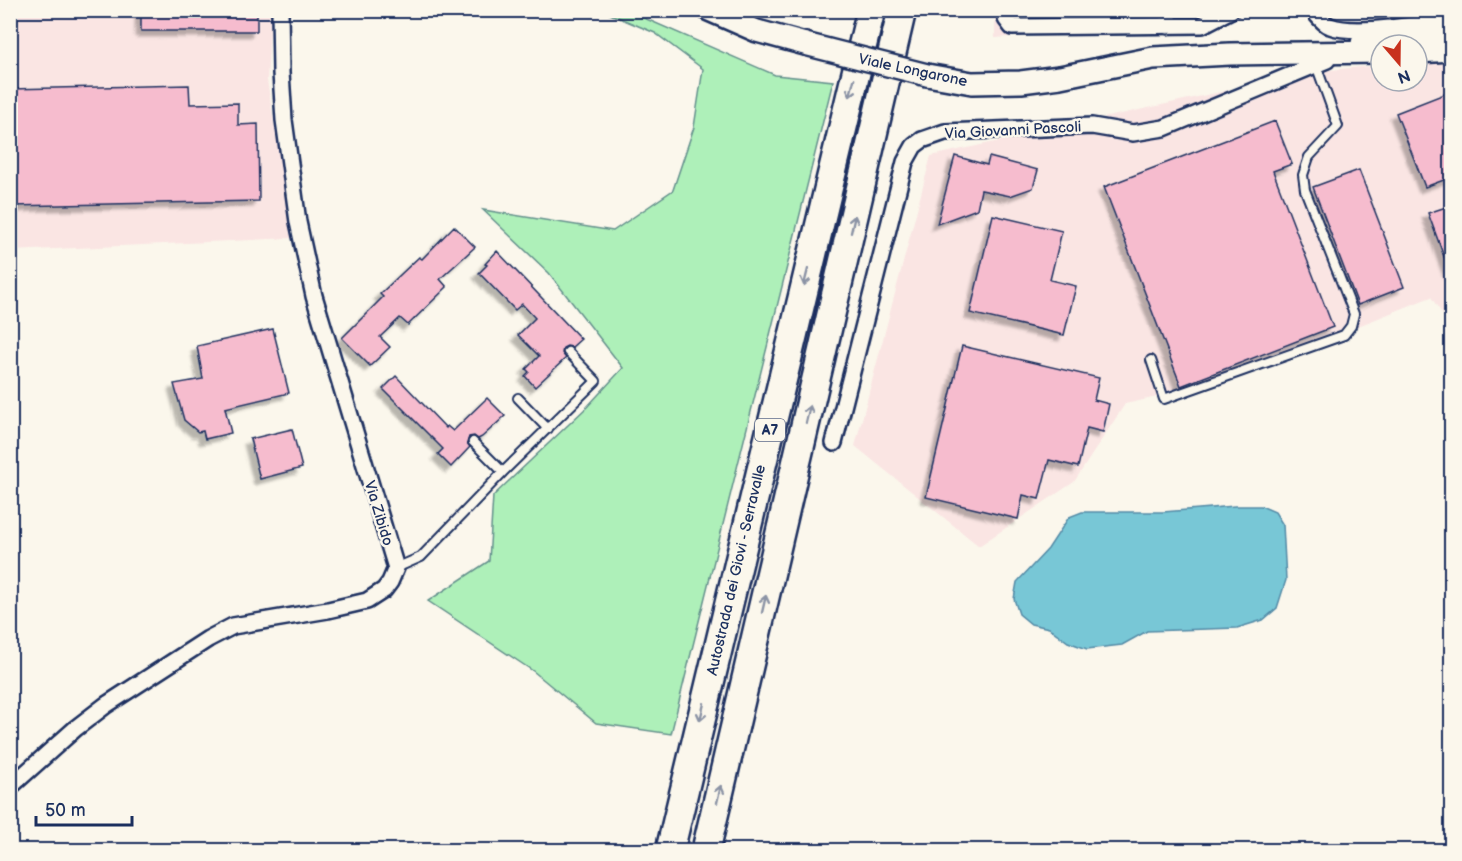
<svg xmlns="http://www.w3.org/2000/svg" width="1462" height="861" viewBox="0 0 1462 861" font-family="'Balsamiq Sans',sans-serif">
<defs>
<filter id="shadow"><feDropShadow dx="-5.5" dy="5.5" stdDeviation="1.5" flood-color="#0004"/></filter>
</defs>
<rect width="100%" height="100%" fill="#fbf7ec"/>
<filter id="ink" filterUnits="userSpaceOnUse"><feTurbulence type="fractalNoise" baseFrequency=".0167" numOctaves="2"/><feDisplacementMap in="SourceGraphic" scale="12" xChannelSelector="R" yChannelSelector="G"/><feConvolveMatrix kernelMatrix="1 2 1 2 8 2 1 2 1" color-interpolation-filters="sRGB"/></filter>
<g filter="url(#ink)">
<path fill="#fae5e3" d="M10,11H271L267,80L293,238L11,251Z
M995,11H1202L1167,27L995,38Z
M1451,59V327L1431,297L1208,386L1125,404L1074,482L979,546L855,446L931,156L1311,72L1381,65V81H1417V62Z"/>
<path fill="#aef0b9" stroke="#64908c" stroke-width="1.5" d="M603,11H628L775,75L833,81L671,734L596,723L533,671L428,601L489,561L493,496L587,407L623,368L549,273L483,210L613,231L673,190L694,127L703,69L655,33Z"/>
<path fill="#78c7d6" stroke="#538aa6" stroke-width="1.5" d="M1235,506H1261L1275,512L1283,525L1286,580L1277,608L1263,620L1237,628L1147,631L1122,645L1087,649L1068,642L1049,628L1031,624L1019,614L1014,599L1017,582L1048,549L1069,517L1082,512H1163Z"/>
<path fill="#f6bcce" stroke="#1b2f5e" stroke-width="1.5" filter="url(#shadow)" d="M141,10H257V31H141Z
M189,85L190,104L238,103V125L258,124L259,201L10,206V89Z
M1452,91V177L1425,187L1396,113Z
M1275,121L1292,164L1273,171L1333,327L1181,386L1104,187Z
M955,156L987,165L989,157L1038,170L1033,188L1010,196L981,190L977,209L937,224Z
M1359,170L1404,287L1358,305L1313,187Z
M1452,205V273H1450L1428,213Z
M993,215L1062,231L1050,280L1076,286L1064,335L970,313Z
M454,226L475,247L440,279L447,287L408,325L400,318L380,337L390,347L370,366L342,338L383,297L380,294L419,257L422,259Z
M497,251L581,339L572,347L567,346L563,348L562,353L566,358L535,387L525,376L529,372L526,369L539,356L518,335L535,318L522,304L515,310L479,273L487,265L485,264Z
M273,329L289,393L225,408L231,433L205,439L203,431L198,432L184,420L174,384L203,379L197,346Z
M962,346L1099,378L1094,400L1109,404L1103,432L1087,428L1078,467L1049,460L1039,499L1023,495L1018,519L926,497Z
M396,376L446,428L447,426L453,431L487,398L505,416L482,437L478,439L474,436L469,437L467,443L470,447L451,467L438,454L443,449L383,389Z
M292,429L302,468L260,479L250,439Z"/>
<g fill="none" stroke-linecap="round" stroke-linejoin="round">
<defs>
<path id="lane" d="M1151,360L1164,399L1344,335L1351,326L1354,314L1305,190L1303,175L1309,157L1338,126L1316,65
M518,398L548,429
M473,442L503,472
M396,568L421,557L503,472L596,381L568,352"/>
<path id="street" d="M1006,10V19L1012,27L1202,25L1231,10
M1165,10L1168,16V26
M1313,10C1318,16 1324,24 1330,26C1356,36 1424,24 1452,17
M834,443L905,162L914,146L922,140L945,132L1092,126L1133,133L1164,128L1327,60L1332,52
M10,787L76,728L106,705L208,639L233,626L328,610L367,601L384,590L390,582L396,568L314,296L298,222L284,120L281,73L280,10"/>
<path id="secondary" d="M709,10L757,31L805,44
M1362,43L1452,34
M1417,52L1452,50
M927,75L972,83L1021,82L1060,77L1153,58L1230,54L1381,52"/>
<path id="highway" d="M670,850L871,10
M706,850L902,10"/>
</defs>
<use href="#lane" stroke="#1b2f5e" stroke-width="12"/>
<use href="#street" stroke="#1b2f5e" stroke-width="20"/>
<use href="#secondary" stroke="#1b2f5e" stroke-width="26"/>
<use href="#highway" stroke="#1b2f5e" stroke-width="32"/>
<use href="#lane" stroke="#fbf7ec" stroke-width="8"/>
<use href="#street" stroke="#fbf7ec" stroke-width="15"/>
<use href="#secondary" stroke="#fbf7ec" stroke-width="21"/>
<use href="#highway" stroke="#fbf7ec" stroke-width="27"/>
<defs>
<path id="secondary-bridge" d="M805,44L927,75"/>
</defs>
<use href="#secondary-bridge" stroke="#1b2f5e" stroke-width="26" stroke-linecap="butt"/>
<use href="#secondary-bridge" stroke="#fbf7ec" stroke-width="21"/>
</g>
<defs><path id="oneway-shaft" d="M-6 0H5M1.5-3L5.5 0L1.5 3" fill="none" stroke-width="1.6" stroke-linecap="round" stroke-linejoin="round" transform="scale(1.5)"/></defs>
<g stroke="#8b93a5">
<use href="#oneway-shaft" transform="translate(852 88) rotate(104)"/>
<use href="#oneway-shaft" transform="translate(853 224) rotate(-77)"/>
<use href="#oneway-shaft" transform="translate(806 277) rotate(104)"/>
<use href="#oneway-shaft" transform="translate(808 414) rotate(-77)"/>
<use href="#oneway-shaft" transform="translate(764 604) rotate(-77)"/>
<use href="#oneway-shaft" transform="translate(702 712) rotate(103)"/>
<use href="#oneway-shaft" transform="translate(719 794) rotate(-77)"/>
</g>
</g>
<g text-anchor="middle" stroke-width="5" stroke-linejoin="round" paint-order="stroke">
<rect fill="#fbf7ec" stroke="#5e6b89" stroke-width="1.5" x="755" y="419" width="30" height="22" rx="4.5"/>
<g font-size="14" font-weight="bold" fill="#1b2f5e">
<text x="770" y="435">A7</text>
</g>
<g font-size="15" fill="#1b2f5e" stroke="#fbf7ec">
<text transform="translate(913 70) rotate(12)" y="5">Viale Longarone</text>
<text transform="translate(1013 130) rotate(-3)" y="5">Via Giovanni Pascoli</text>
<text transform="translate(379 513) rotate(73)" y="5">Via Zibido</text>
<text transform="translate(736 570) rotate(-77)" y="5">Autostrada dei Giovi - Serravalle</text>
</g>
</g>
<rect width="1462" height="861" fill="none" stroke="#fbf7ec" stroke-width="36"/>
<rect x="18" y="18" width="1426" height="825" fill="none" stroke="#1b2f5e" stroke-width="2" filter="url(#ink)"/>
<g transform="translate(1399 63) rotate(160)"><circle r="28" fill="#fbf7ec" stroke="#a1a7b3" stroke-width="1.5"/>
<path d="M0-4.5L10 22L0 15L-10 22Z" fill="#c8321e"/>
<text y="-9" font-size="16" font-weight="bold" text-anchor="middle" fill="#1b2f5e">N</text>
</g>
<path d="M36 816v9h96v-9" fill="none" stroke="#1b2f5e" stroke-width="3"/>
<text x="45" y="816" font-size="18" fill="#1b2f5e" stroke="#fbf7ec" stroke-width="4.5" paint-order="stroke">50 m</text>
</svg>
